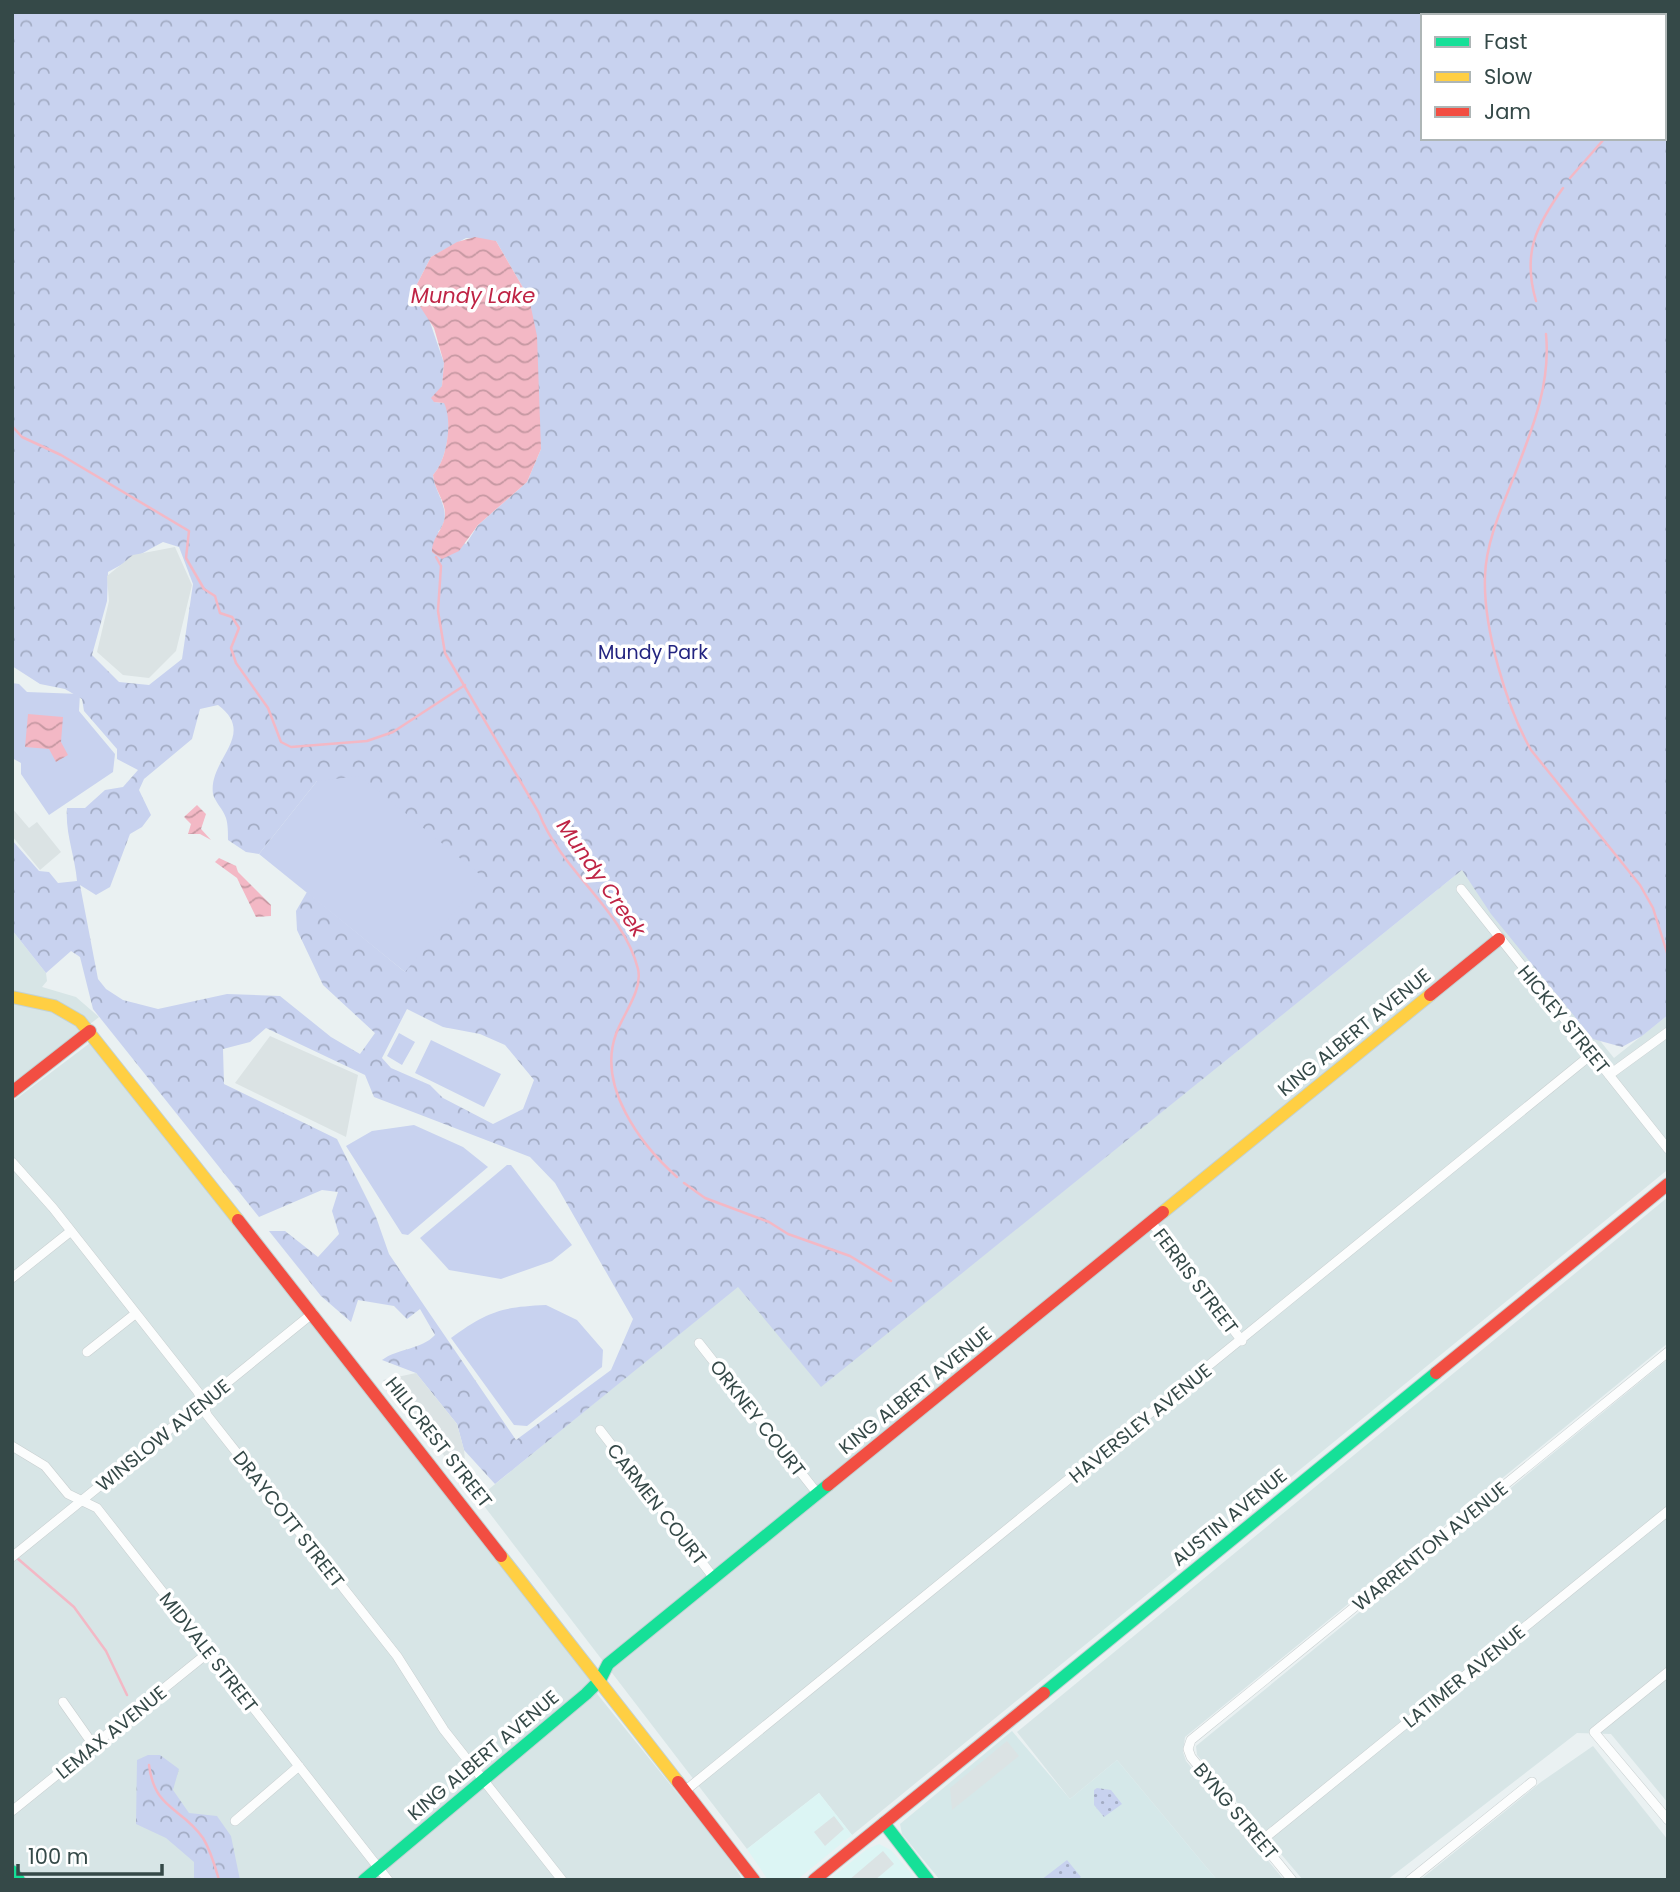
<svg xmlns="http://www.w3.org/2000/svg" width="1680" height="1892" viewBox="0 0 1680 1892" font-family="Poppins,sans-serif">
<defs>
<pattern id="green-dots" width="8" height="8" patternUnits="userSpaceOnUse" patternTransform="scale(1.75)"><rect width="8" height="8" fill="#c8d2ef"/><path d="M2 2h.1M6 6h.1" fill="none" stroke="#a3acc4" stroke-width="1.8" stroke-linecap="round"/></pattern>
<pattern id="forest-crowns" width="20" height="18" patternUnits="userSpaceOnUse" patternTransform="scale(1.75)"><rect width="20" height="18" fill="#c8d2ef"/><path d="M2 6a3 3 0 1 1 6 0M12 15a3 3 0 1 1 6 0" fill="none" stroke="#a3acc4"/></pattern>
<pattern id="water-waves" width="16" height="10" patternUnits="userSpaceOnUse" patternTransform="scale(1.75)"><rect width="16" height="10" fill="#f3b8c5"/><path d="M0 5q4-4 8 0t8 0" fill="none" stroke="#c698a2"/></pattern>
</defs>
<rect width="100%" height="100%" fill="#eaf1f2"/>
<path fill="#d7e5e6" d="M1462,870L1614,1058L1668,1015L1666,1171L852,1835L819,1793L747,1849L478,1498L738,1286L821,1386Z
M12,930L46,973L47,981L42,987L76,997L99,1017L12,1086Z
M90,1043L254,1245L589,1678L598,1695L724,1851L743,1880H26L12,1862V1102Z
M1668,1197V1343L1185,1737L1183,1752L1186,1761L1284,1880H1217L1117,1760L1070,1799L1017,1732Z
M1668,1359V1803L1611,1734L1577,1733L1387,1880H1303L1197,1755L1196,1746Z
M1593,1746L1668,1840V1880H1420L1541,1782Z"/>
<path fill="#dcf5f4" d="M819,1793L852,1835L797,1880H768L747,1849Z
M879,1844L891,1850L917,1880H829L867,1849Z"/>
<path fill="#d5e8e9" d="M1012,1731L1070,1799L1117,1760L1217,1880H940L902,1834L900,1824Z"/>
<path fill="url(#green-dots)" d="M1097,1788L1111,1790L1122,1804L1104,1817L1094,1805V1790Z
M1067,1860L1081,1877L1077,1880H1041Z"/>
<path fill="url(#forest-crowns)" fill-rule="evenodd" d="M12,12H1668V1015L1642,1036L1622,1047L1593,1039L1491,914L1462,870L821,1387L738,1287L495,1484L464,1450L457,1424L416,1373L382,1360C398,1348 421,1350 435,1335L420,1309L407,1319L394,1306L358,1300L351,1322L321,1296L269,1231H285L318,1257L339,1234L332,1211L338,1192L322,1190L259,1217L93,1009L80,957L71,951L46,973L12,930V840L39,871L49,872L58,883L77,881C75,856 65,833 67,808H85L105,790L123,787L138,770L117,759V749L84,711L82,699L65,689L40,684L12,666ZM1423,16H1664V138H1423ZM466,238L496,241L529,298L541,449L527,482L478,525L466,544L438,532C455,513 435,495 433,475C447,461 453,421 445,403L434,402L442,386L444,363L417,284L431,257ZM163,542L179,547L193,584L182,659L149,685L119,682L92,655L107,601L108,572ZM218,705C258,735 208,759 213,794C215,802 223,809 226,818C228,824 228,833 228,840L246,852L259,854L317,781L405,972L307,892L296,911L297,930L323,985L375,1033L360,1054L331,1037L280,996L227,994L158,1009L123,1000L106,989L98,979L80,885L96,895L110,887L130,834L142,827L151,815L139,790L144,779L192,739L200,709ZM407,1009L443,1027L480,1034L505,1045L534,1080L523,1109L493,1124L443,1098L430,1085L391,1068L382,1058ZM266,1028L365,1075L374,1097L530,1157L555,1183L633,1319L611,1370L516,1440L389,1254L376,1217L337,1139L224,1084L223,1049L250,1042Z
M148,1755H160L179,1769L173,1790L189,1813L217,1816L231,1836L240,1880H194V1862L166,1838L136,1824L137,1760Z"/>
<path fill="#c8d2ef" d="M12,683L19,684L27,692L80,694L79,711L115,754L113,772L49,815L21,774V763L12,758Z
M360,776L483,877L405,972L259,854L317,781Z
M399,1033L415,1042L402,1065L387,1056Z
M431,1040L501,1074L484,1107L415,1073Z
M414,1125L463,1147L488,1167L408,1235L402,1234L346,1146L372,1131Z
M507,1165H511L572,1245L552,1261L501,1279L449,1270L420,1238Z
M546,1305L577,1320L603,1350L602,1367L527,1426L514,1425L451,1338C488,1311 502,1307 546,1305Z"/>
<path fill="#dbe3e4" d="M175,547L192,585L176,651L149,678L123,675L97,652L109,601L107,576L133,555Z
M12,808L29,828L37,822L61,852L40,870L12,836Z
M270,1036L358,1075L346,1137L235,1083Z
M416,1373L457,1424L464,1450L467,1484L383,1380Z
M1007,1741L1019,1756L952,1810L950,1788Z
M834,1816L844,1829L825,1846L814,1832Z
M883,1851L894,1864L875,1880H849Z"/>
<path fill="url(#water-waves)" d="M475,237L496,241L529,298L537,336L541,449L527,482L478,525L459,551L442,559L432,552C432,536 445,529 445,514C445,500 434,489 433,475C447,461 453,421 444,403L434,402L431,398L442,386L444,363L434,328L419,305L417,284L431,257L457,242Z
M28,714L63,717L61,742L68,755L56,762L49,749L25,747Z
M197,805L206,814L201,829L211,840L200,834H188L191,824L184,817Z
M219,858L236,866L238,872L271,905V916L256,917L237,878L215,862Z"/>
<g fill="none" stroke-linecap="round" stroke-linejoin="round">
<path stroke="#f3b8c5" stroke-width="2.5" d="M1622,12L1624,16
M1570,178L1605,138
M1536,301C1522,253 1536,226 1563,188
M1546,334C1551,386 1531,432 1513,479C1501,509 1486,543 1485,576C1483,627 1506,706 1531,750L1640,885L1653,908L1668,956
M12,426L22,437L61,455L189,531L186,558L204,589L215,596L220,613L232,617L239,628L231,648L236,663L268,708L281,742L291,747L367,741L393,732L465,685
M436,557L441,566L438,611L445,653L539,813C561,871 623,909 638,969C643,990 623,1014 616,1034C597,1086 640,1144 677,1177
M684,1183L705,1198L769,1222L788,1234L850,1256L891,1281
M17,1558L74,1607L106,1651L127,1695
M149,1765C155,1811 181,1806 203,1838C211,1851 215,1866 219,1880"/>
<defs>
<path id="street" d="M1461,889L1668,1149
M1609,1075L1668,1032
M12,1162L53,1208L198,1392L207,1415L397,1656L444,1730L562,1880
M1151,1222L1242,1341
M12,1278L71,1231
M699,1343L817,1493
M87,1352L135,1314
M600,1430L714,1578
M12,1446L45,1466L68,1494L97,1508L388,1880
M12,1557L313,1313
M1668,1672L1594,1732L1668,1820
M63,1702L94,1746
M686,1790L1592,1054
M12,1811L209,1652
M235,1821L299,1766
M1261,1841L1668,1511
M1292,1880L1191,1757L1188,1749L1191,1740L1668,1352
M1410,1880L1532,1782"/>
<path id="fast" d="M1044,1693L1436,1373
M884,1823L928,1880
M12,1871L19,1880
M364,1880L586,1694L600,1680L608,1664L828,1485"/>
<path id="slow" d="M12,997L54,1006L80,1021L238,1220
M1163,1212L1430,995
M501,1556L678,1782"/>
<path id="jam" d="M1430,995L1499,939
M12,1092L90,1031
M238,1220L501,1556
M1436,1373L1668,1184
M828,1485L1163,1212
M678,1782L754,1880
M814,1880L1044,1693"/>
</defs>
<use href="#street" stroke="#c8cfd0" stroke-width="10"/>
<use href="#fast" stroke="#c2d1d3" stroke-width="14"/>
<use href="#slow" stroke="#c2d1d3" stroke-width="14"/>
<use href="#jam" stroke="#c2d1d3" stroke-width="14"/>
<use href="#street" stroke="#fcfdfd" stroke-width="9"/>
<use href="#fast" stroke="#16e098" stroke-width="12"/>
<use href="#slow" stroke="#ffcf43" stroke-width="12"/>
<use href="#jam" stroke="#f24e42" stroke-width="12"/>
</g>
<g text-anchor="middle" stroke-width="7" stroke-linejoin="round" paint-order="stroke">
<g font-size="19" fill="#232480" stroke="#fff">
<text x="653" y="659">Mundy Park</text>
</g>
<g font-size="19" fill="#354948" stroke="#fff">
<text transform="translate(1564 1019) rotate(51)" y="7">HICKEY STREET</text>
<text transform="translate(1354 1032) rotate(-39)" y="7">KING ALBERT AVENUE</text>
<text transform="translate(1196 1281) rotate(53)" y="7">FERRIS STREET</text>
<text transform="translate(915 1390) rotate(-39)" y="7">KING ALBERT AVENUE</text>
<text transform="translate(758 1418) rotate(52)" y="7">ORKNEY COURT</text>
<text transform="translate(1140 1423) rotate(-39)" y="7">HAVERSLEY AVENUE</text>
<text transform="translate(163 1435) rotate(-39)" y="7">WINSLOW AVENUE</text>
<text transform="translate(439 1442) rotate(52)" y="7">HILLCREST STREET</text>
<text transform="translate(657 1504) rotate(52)" y="7">CARMEN COURT</text>
<text transform="translate(1229 1517) rotate(-39)" y="7">AUSTIN AVENUE</text>
<text transform="translate(289 1519) rotate(52)" y="7">DRAYCOTT STREET</text>
<text transform="translate(1430 1546) rotate(-39)" y="7">WARRENTON AVENUE</text>
<text transform="translate(209 1652) rotate(52)" y="7">MIDVALE STREET</text>
<text transform="translate(1464 1676) rotate(-39)" y="7">LATIMER AVENUE</text>
<text transform="translate(111 1732) rotate(-39)" y="7">LEMAX AVENUE</text>
<text transform="translate(483 1755) rotate(-40)" y="7">KING ALBERT AVENUE</text>
<text transform="translate(1236 1811) rotate(50)" y="7">BYNG STREET</text>
</g>
<g font-size="21" font-style="italic" fill="#bf2445" stroke="#fff">
<text x="473" y="303">Mundy Lake</text>
<text transform="translate(601 878) rotate(55)" y="7">Mundy Creek</text>
</g>
</g>
<rect width="1680" height="1892" fill="none" stroke="#354948" stroke-width="28"/>
<rect x="1421" y="14" width="245" height="126" fill="#ffffff" stroke="#aeb6b6" stroke-width="2"/>
<rect x="1435" y="37" width="35" height="10" fill="#16e098" stroke="#aeb6b6" stroke-width="2"/>
<text x="1484" y="49" font-size="21" fill="#354948">Fast</text>
<rect x="1435" y="72" width="35" height="10" fill="#ffcf43" stroke="#aeb6b6" stroke-width="2"/>
<text x="1484" y="84" font-size="21" fill="#354948">Slow</text>
<rect x="1435" y="107" width="35" height="10" fill="#f24e42" stroke="#aeb6b6" stroke-width="2"/>
<text x="1484" y="119" font-size="21" fill="#354948">Jam</text>
<path d="M18 1864v10h144v-10" fill="none" stroke="#354948" stroke-width="3.5"/>
<text x="28" y="1864" font-size="21" fill="#354948" stroke="#ffffff" stroke-width="5" paint-order="stroke">100 m</text>
</svg>
